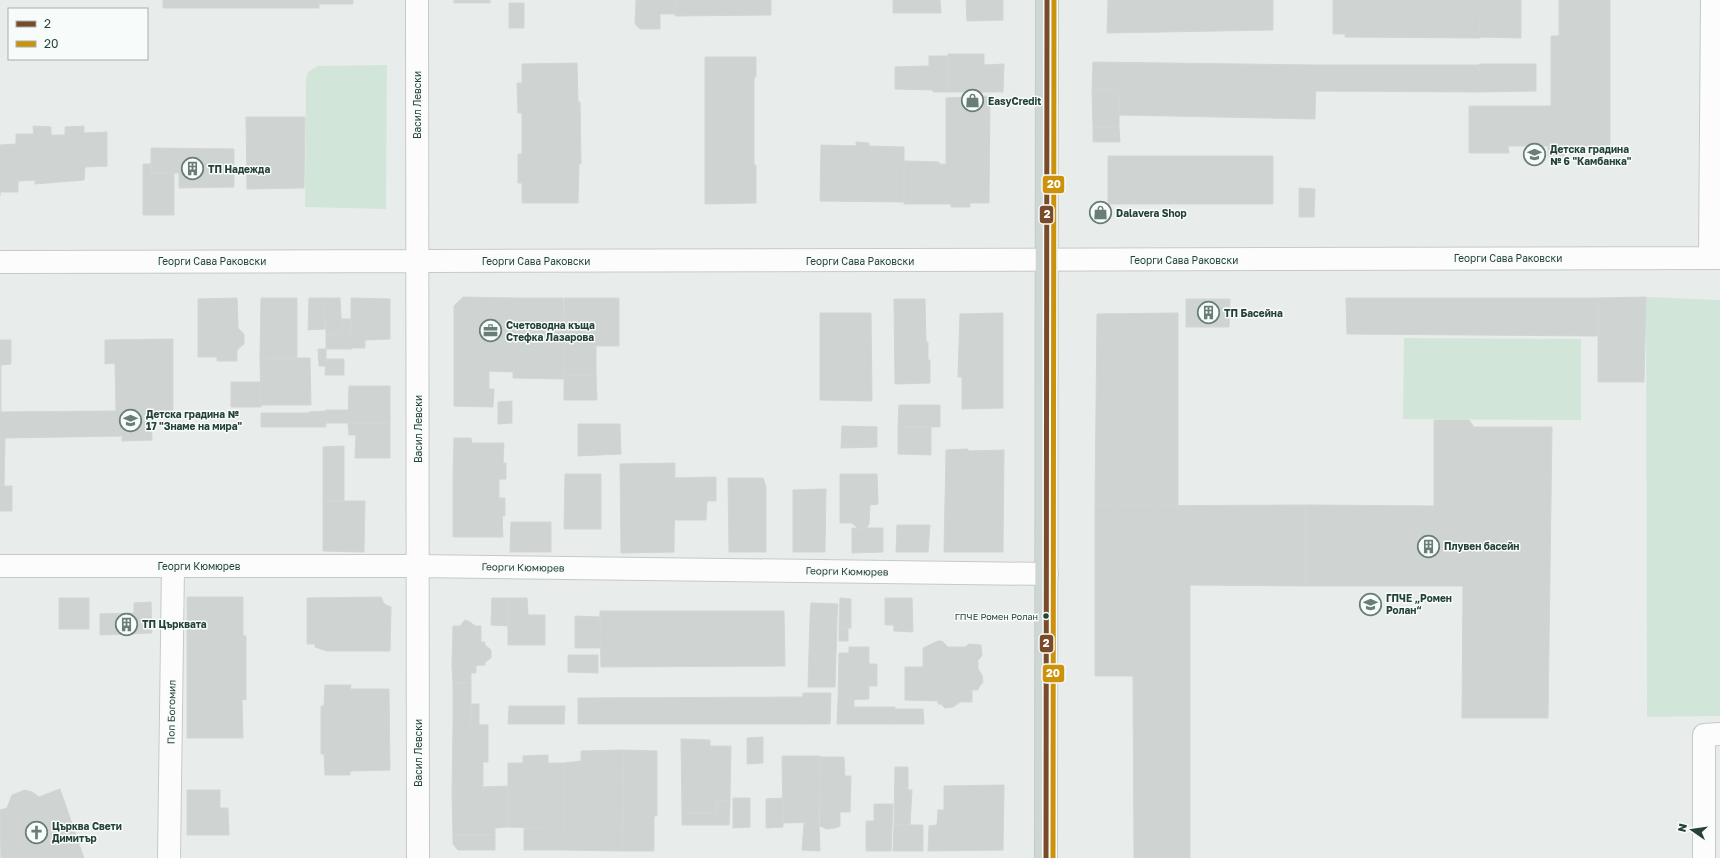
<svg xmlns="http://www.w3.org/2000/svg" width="1720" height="858" viewBox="0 0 1720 858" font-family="'Golos Text',sans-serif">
<rect width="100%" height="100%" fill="#e8edeb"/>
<path fill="#d1e6d8" d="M387,65L386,209L305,207L306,79L308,72L318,66Z
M1646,297L1720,300V716L1647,717Z
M1404,338L1581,339V420L1403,419Z"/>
<path fill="#cfd4d2" stroke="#d1d6d4" d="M163,0H353V4H319V8H163Z
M454,0H490V3H454Z
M636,0H675L676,14H660V29H640L635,24Z
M675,0H771V15L675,16Z
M893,0H940L941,13H893Z
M966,0H1003V20L967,21Z
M1108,0H1273V30L1107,33Z
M1333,0H1480V38L1345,37V34H1333Z
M1480,0H1521V38L1479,37Z
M1559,0H1610V146H1564V156H1548V146H1508L1509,153H1469V106H1551V36H1559Z
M509,3H524V28H509Z
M948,54H984V65L1004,64L1003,92H948Z
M929,56H948V92H933V90L895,89V67L929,66Z
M705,57H756V77H754V165H756V203L705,204Z
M1093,62L1316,65L1315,119L1119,115V90H1092Z
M577,63L578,102H580L581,164H579L578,203H522V183H518V154H522V113H518L517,83H522V64Z
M1479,64H1536V91L1480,92Z
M1316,65H1479L1480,92L1315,91Z
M1092,90H1119V127H1093Z
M990,96L989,203H970V207H951V204H904V161L939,162V164H946V98Z
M246,117H305L304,188L247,189Z
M33,126L51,127V135H65V127L84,126V133L107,132V166L85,167L84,180L35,184V180L18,181V192H0V196V145L16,144V134H34Z
M1093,127H1119L1120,142H1093Z
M856,142L869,143V146L904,147V202L820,201L821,145L856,146Z
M151,148L234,149V187L179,188V173H151Z
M1108,156H1273V204H1108Z
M143,164H151V173H174V215H143Z
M1299,188L1315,189L1314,217H1299Z
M463,297L515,298L513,372L489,371V389H494L493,407L454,406V306Z
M1646,297L1644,382H1598V298Z
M237,298L238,328L244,334V344L237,350V361H217V357H198V299Z
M261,298H297V359H260Z
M309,298H325V329L308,330Z
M325,298H340L342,334H326Z
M351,298L390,299V339L365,340V348H351Z
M515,298H563L564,379L513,378Z
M564,298H619V346H596V375H564Z
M1346,298H1598V336L1347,334Z
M894,299H925L926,342H928V360H930V383L895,384Z
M1186,299H1230L1229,327H1186Z
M820,313H871L872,401L820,400Z
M1003,313V408L962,409V377H958L960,314Z
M1178,313V506H1095L1097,314Z
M342,319H351V334H342Z
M326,334H351L352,349H326Z
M173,339V412L151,413L152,440L122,441V436H119L5,438L4,486H12V511H0V340H11V364L1,365V412L116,411L115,363L105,364V340Z
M318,349H326V366H319Z
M269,358L270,405H261L260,359Z
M269,358H310L311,405H270Z
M326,359H344V375H325Z
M564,375H596L597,400H564Z
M231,382H261V407H231Z
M349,386H390V423H348Z
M512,401V423L498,424V402Z
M899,405H940V427H898Z
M326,410H349L348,423H326Z
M326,411V427H308L309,412Z
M261,413H309L308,427H261Z
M1434,420H1469L1474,427H1552L1548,718H1462L1463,586H1306V505L1434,506Z
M348,423H390V458H355L356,435H349Z
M578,424H620L621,454L578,456Z
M842,426L877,427V447L841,448Z
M898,427H931V455L898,454Z
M454,438H471L472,443H504L503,463H506V479L453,480Z
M344,446V501H323V447Z
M968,449V451L1004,450L1003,552H944L946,450Z
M675,463L674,552L621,553L620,464Z
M565,474H601V529H564Z
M840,474H877L878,504L870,505L869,524L866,529L859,530L852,523H840Z
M716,477V501H707L706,520H674L675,478Z
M728,478H763L766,487V552H729Z
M499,479V498H505V516H502L503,537H453V480Z
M826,489L825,552H793V490Z
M323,501H365L364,552L323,551Z
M1306,505V586L1190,585V858H1134L1133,676H1095V506Z
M511,522H551V552H510Z
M897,525H930L928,552H896Z
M852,528L863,530L868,528H883V552L852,553Z
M187,597H243V636H246V700L242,699L243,738H187Z
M381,597L384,604L391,607L390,651H327L315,647V644H307V598Z
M59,598H89V629H59Z
M492,598H508V626L491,625Z
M508,598H527L528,615H545V645H508Z
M840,598L851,599V628H839Z
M885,598H893L894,625H885Z
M893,598H912L913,632L894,631Z
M151,602L152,633L100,635V614L134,613V603Z
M811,603L838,604L837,618L810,617Z
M600,611H784L785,666L601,667Z
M575,616L600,617V648H575Z
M810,617L837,618L835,687H808Z
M465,620L470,622L475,626H481V642H485V645L491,650V658L485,662V665L452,666L453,626H460Z
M839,628H848V641H839Z
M938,641H942L948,647H965L969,644L981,645L982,656L978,660V669L982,675L983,682L979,687L978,690H972V702H960L953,707L945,708L941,704H938V701L905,700V667H923V648Z
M849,647H869V664H877V686H869V699L838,700L839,653H849Z
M568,655H598V673L568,672Z
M476,665V673H471V683H453L452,666Z
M453,683H471V725L453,724Z
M325,685H351L350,689H389L390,770L350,771V775H325L324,754H321V706H324Z
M803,693H831L830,724H802Z
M803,697L802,724H578V698Z
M854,699V707H895L894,724H837L838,700Z
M471,704H479V725H471Z
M509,706H565L564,724H508Z
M895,709H923L924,724H894Z
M453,724L488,725V762H483V792H452Z
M763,737V763L747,764V738Z
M681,739L710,740V746H731L730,801H717V813H682Z
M623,750L622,851L563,850L564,763L581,761V751Z
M623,750L657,751V816H654V824L623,825Z
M548,755V763H564V829L508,827V763H523V756Z
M782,756H820L819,822L783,823Z
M820,757H844L845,776H851L850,812H840V826L835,828L827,829L820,826Z
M895,767H908V790H912L910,825H894Z
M1004,785L1003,850L928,851L929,826L937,825L938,810H944V786Z
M508,786V827L495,828V835H453L452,792H483V787Z
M60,789L84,858H1L0,810L7,808L12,795L25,790L32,792L39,797Z
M187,790H220V808H228L229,835H187Z
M733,798H750V827L733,828Z
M783,798V827L766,828V799Z
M717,801H730L729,825H682V813H717Z
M874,804H893L891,851H866V821H874Z
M819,822L820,851L802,850L804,823Z
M654,824V851H622L623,825Z
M894,825H923V851H893Z
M524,828L564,829L563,850H524Z
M453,835H495V850H458L453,844Z"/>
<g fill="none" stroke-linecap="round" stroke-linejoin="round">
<defs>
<path id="minor" d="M417,0L418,858
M1710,258L1712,0
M0,262L1720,258
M0,566H418L1047,574
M169,858L173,566
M1704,858V735L1720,734"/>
<path id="major" d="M1046,858L1047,0"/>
</defs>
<use href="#minor" stroke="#c5cac8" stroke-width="24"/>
<use href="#major" stroke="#c3ccc9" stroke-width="24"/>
<use href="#minor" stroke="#fcfcfc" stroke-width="22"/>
<use href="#major" stroke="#cfd7d5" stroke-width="22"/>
<defs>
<path id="bus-1" d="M1046,858L1047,0"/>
<path id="bus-2" d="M1053,858L1054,0"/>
</defs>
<use href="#bus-1" stroke="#f7fbf9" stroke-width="8"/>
<use href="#bus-2" stroke="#f7fbf9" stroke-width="8"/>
<use href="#bus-1" stroke="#7a4b2a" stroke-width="5"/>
<use href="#bus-2" stroke="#cd920c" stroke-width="5"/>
</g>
<defs>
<symbol id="shop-ring" viewBox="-11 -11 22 22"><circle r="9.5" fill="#f7fbf9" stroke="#697e78" stroke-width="1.5"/><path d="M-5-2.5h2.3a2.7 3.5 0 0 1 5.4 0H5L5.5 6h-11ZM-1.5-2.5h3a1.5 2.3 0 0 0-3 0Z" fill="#697e78"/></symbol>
<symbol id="school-ring" viewBox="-11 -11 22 22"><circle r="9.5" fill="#f7fbf9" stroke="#697e78" stroke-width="1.5"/><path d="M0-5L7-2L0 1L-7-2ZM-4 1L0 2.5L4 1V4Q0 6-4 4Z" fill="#697e78"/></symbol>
<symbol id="building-ring" viewBox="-11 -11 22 22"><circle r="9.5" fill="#f7fbf9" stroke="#697e78" stroke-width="1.5"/><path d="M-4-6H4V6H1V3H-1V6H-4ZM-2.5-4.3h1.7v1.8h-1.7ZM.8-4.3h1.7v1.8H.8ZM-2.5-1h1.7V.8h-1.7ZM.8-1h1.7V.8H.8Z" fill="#697e78"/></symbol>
<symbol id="office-ring" viewBox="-11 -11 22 22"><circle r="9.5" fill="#f7fbf9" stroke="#697e78" stroke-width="1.5"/><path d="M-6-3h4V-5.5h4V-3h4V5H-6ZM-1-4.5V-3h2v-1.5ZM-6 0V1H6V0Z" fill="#697e78"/></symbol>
<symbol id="church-ring" viewBox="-11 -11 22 22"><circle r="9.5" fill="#f7fbf9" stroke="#697e78" stroke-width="1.5"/><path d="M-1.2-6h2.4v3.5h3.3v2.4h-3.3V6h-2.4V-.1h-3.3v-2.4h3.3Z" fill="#697e78"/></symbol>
</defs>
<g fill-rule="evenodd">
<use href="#shop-ring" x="960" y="88" width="25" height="25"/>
<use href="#school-ring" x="1522" y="142" width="25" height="25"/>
<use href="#building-ring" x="180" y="156" width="25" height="25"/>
<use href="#shop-ring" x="1088" y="200" width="25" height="25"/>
<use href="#building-ring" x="1196" y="300" width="25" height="25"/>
<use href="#office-ring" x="478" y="318" width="25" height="25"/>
<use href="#school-ring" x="118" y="408" width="25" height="25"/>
<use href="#building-ring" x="1416" y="534" width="25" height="25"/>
<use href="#school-ring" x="1358" y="592" width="25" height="25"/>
<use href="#building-ring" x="114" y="612" width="25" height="25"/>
<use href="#church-ring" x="24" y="820" width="25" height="25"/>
</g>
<circle fill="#24423a" stroke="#f7fbf9" stroke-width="1.5" cx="1046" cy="616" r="3.5"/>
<g text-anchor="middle" stroke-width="3" stroke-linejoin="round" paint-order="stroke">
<g font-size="9" fill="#24423a" stroke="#f7fbf9" text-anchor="end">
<text x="1038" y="620">ГПЧЕ Ромен Ролан</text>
</g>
<g font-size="10" font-weight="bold" fill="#24423a" stroke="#f7fbf9" text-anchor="start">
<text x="988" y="105">EasyCredit</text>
<text x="1550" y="153">Детска градина<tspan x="1550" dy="12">№ 6 "Камбанка"</tspan></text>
<text x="208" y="173">ТП Надежда</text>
<text x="1116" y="217">Dalavera Shop</text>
<text x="1224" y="317">ТП Басейна</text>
<text x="506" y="329">Счетоводна къща<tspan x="506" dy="12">Стефка Лазарова</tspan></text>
<text x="146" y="418">Детска градина №<tspan x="146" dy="12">17 "Знаме на мира"</tspan></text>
<text x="1444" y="550">Плувен басейн</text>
<text x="1386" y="602">ГПЧЕ „Ромен<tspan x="1386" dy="12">Ролан“</tspan></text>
<text x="142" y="628">ТП Църквата</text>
<text x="52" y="830">Църква Свети<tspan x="52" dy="12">Димитър</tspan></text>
</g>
<g font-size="10" fill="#24423a" stroke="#f7fbf9">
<text transform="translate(417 105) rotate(-90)" y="4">Васил Левски</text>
<text x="1508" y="262">Георги Сава Раковски</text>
<text x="1184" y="264">Георги Сава Раковски</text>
<text x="212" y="265">Георги Сава Раковски</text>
<text x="536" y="265">Георги Сава Раковски</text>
<text x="860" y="265">Георги Сава Раковски</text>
<text transform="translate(418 429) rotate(-90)" y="4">Васил Левски</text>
<text x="199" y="570">Георги Кюмюрев</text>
<text transform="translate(523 567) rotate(1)" y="4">Георги Кюмюрев</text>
<text transform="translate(847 571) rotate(1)" y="4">Георги Кюмюрев</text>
<text transform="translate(171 712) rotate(-89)" y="4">Поп Богомил</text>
<text transform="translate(418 753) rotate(-90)" y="4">Васил Левски</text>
</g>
</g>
<g stroke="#f7fbf9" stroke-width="1.5">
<rect x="1042" y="175" width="23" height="19" rx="4" fill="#cd920c"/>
<rect x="1039" y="205" width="15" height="19" rx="4" fill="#7a4b2a"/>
<rect x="1039" y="634" width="15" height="19" rx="4" fill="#7a4b2a"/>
<rect x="1042" y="664" width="23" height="19" rx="4" fill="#cd920c"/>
</g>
<g font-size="11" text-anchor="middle" font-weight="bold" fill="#fff">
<text x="1054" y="188">20</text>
<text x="1047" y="218">2</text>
<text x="1046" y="647">2</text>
<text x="1053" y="677">20</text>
</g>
<rect x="8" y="8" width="140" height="52" fill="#f7fbf9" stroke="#a3b1ad"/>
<rect x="16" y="21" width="20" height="6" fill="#7a4b2a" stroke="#a3b1ad"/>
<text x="44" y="28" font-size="12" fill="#24423a">2</text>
<rect x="16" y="41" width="20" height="6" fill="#cd920c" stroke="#a3b1ad"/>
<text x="44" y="48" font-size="12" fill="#24423a">20</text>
<g transform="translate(1692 830) rotate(283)" stroke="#f7fbf9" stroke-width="3" paint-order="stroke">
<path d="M0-3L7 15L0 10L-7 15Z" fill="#24423a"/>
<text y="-6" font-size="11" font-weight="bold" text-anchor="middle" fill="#24423a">N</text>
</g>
</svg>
